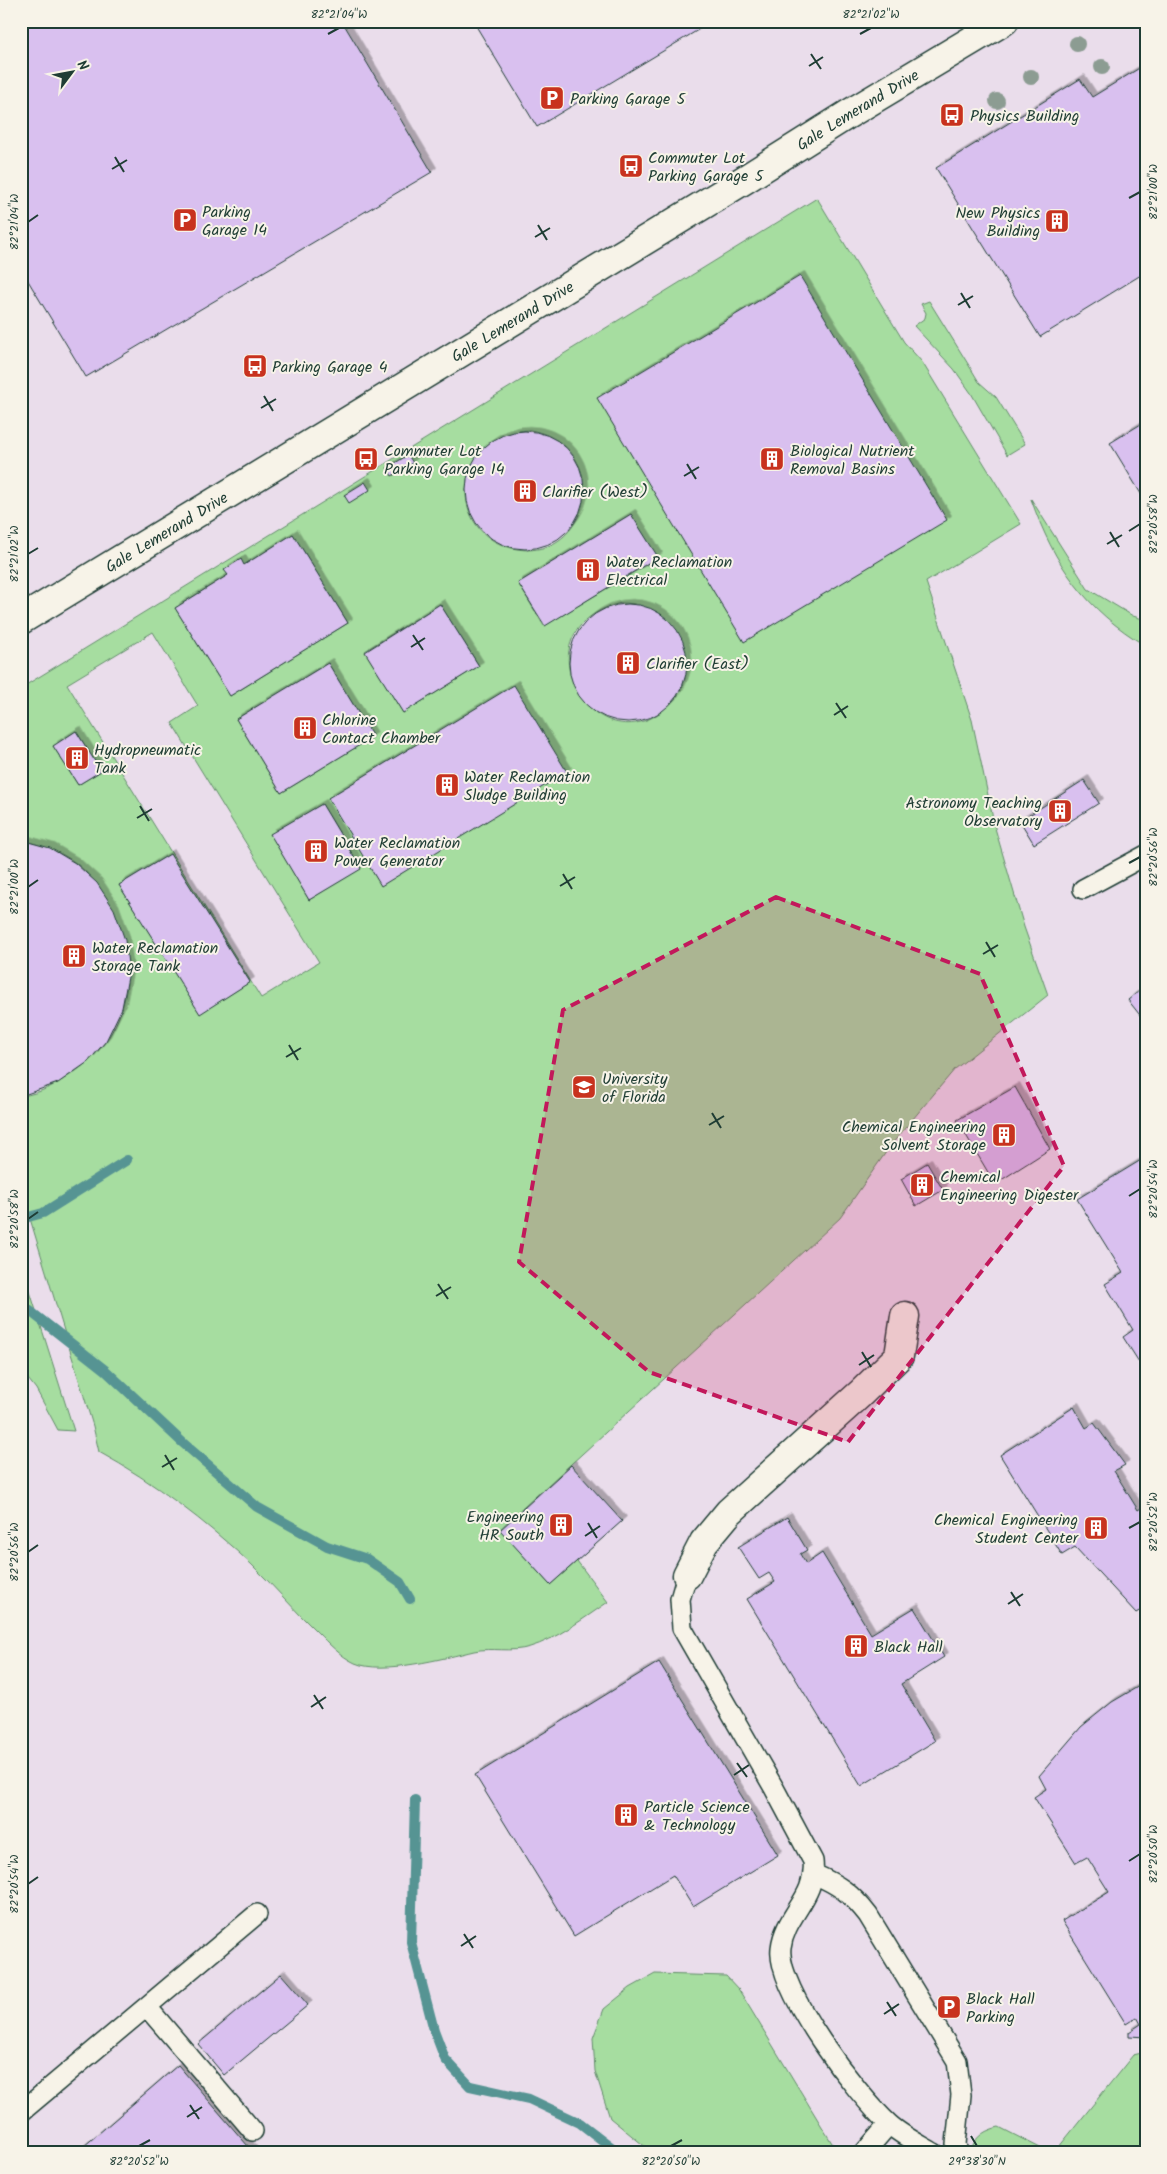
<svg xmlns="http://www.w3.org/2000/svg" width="1167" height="2174" viewBox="0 0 1167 2174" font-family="Kalam,sans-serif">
<defs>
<filter id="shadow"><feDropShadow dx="4.5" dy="-4.5" stdDeviation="0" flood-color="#0004"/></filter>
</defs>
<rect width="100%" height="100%" fill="#f1e9e9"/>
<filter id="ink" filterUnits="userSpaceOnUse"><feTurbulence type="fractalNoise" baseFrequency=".02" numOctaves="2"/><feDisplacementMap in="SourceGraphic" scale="10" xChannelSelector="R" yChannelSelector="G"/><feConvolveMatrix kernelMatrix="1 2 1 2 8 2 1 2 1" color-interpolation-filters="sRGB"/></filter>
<g filter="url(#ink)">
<path fill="#eaddeb" d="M21,21H1146V2153H21Z"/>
<path fill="#a6dda0" stroke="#628d6a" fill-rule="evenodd" d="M817,198L904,342L922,362L1021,524L926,582L972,720L995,828L1024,927L1048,995L955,1069L891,1145L840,1218L500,1529L550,1585L577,1561L608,1602C586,1617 555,1640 530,1647C511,1653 492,1647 474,1651C445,1658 382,1675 355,1663C340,1656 328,1643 317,1632C294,1610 274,1586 251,1564C206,1522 154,1482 99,1452L93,1426L21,1189V1096C41,1094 60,1082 76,1071C148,1020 141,918 77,864C60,851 41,845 21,840V688ZM530,430C616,447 590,561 517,549C444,537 450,433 530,430ZM631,514L658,558L544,626L518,583ZM293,534L348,623L230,696L175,608L228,575L225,570L241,560L244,565ZM621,603C651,603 678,619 685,650C690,671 684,692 668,706C596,773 511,630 621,603ZM440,604L479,666L403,713L365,651ZM153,632L198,706L172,723L319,962L261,998L67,684ZM328,663L373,737L281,793L236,719ZM514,686L566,772L381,885L328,798ZM76,731L101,771L78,785L53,746ZM322,804L361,868L309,900L271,834ZM170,854L250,982L200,1013L119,885Z
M929,301L973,372L979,382L996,397L1025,444L1007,455L971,393L954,369L914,326L925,318L926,313L921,304Z
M1031,499L1088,589L1133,616L1146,620V646C1086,610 1054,565 1031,499Z
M21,1263L74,1431L58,1430L36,1389L21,1370Z
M655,1974L726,1976L739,1990L838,2153H653L610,2118L595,2071L593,2038L604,2009L630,1988Z
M1146,2052V2153H1054L1133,2055Z
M999,2127L1050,2153H974L972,2147C977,2135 986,2130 999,2127Z"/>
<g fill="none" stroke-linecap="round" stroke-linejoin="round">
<path stroke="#579493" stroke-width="10" d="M21,1219L43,1213L127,1160
M21,1304L105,1370L183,1443L257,1507L327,1546L367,1559L400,1582L410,1599
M415,1800L411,1942L434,2030L445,2059L470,2086L529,2099L580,2123L619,2153"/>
</g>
<path fill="#d9c0ef" stroke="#1f3d34" filter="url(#shadow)" d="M21,21H342L432,172L86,377L21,269Z
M473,21H713L537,127Z
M1146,64V283L1141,275L1040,337L936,168L1080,79L1092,97Z
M800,276L947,520L744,642L597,398Z
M1146,421V502L1110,443Z
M466 490a59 59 0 1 1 118 0a59 59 0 1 1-118 0Z
M408,455L413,463L392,476L387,468Z
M365,482L370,490L349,503L344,495Z
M631,514L658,557L545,626L518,583Z
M293,534L348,623L230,696L175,608L228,575L224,570L233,564L241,559L244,565Z
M569 663a59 59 0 1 1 118 0a59 59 0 1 1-118 0Z
M440,604L479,666L403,713L365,652Z
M328,663L373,737L281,793L236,719Z
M514,685L567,772L381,886L328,798Z
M76,731L101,771L78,785L53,746Z
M1084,780L1099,803L1034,844L1020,821Z
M322,804L361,869L309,900L270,834Z
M21,840L50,848L75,863L97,883L114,909L125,940L129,972L122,1008L106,1041L88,1062L58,1083L21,1096Z
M170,854L250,982L200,1014L119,885Z
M1144,987L1146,989V1016L1143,1019L1128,1000Z
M1015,1087L1050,1149L995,1184L957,1120Z
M1146,1157V1373L1123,1337L1133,1330L1105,1284L1123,1273L1077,1199Z
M927,1163L943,1190L916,1206L901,1179Z
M1074,1407L1086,1428L1094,1423L1125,1465L1114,1471L1138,1510L1146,1505V1607L1136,1613L1075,1547L1062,1555L1000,1455Z
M571,1465L622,1521L550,1585L500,1530Z
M787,1517L807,1550L800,1554L806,1564L822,1553L871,1634L914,1608L944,1657L901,1684L935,1741L861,1786L747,1599L775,1582L769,1573L759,1579L738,1547Z
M659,1662L778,1855L693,1907L673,1875L574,1936L475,1775Z
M1146,1682V2037L1129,2036V2032L1141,2024L1137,2017L1126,2024L1062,1921L1109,1892L1087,1857L1076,1863L1034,1797L1046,1789L1039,1776L1081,1727L1112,1702Z
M281,1974L308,2005L224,2075L198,2044Z
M178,2065L254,2153H76Z"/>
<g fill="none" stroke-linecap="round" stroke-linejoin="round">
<defs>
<path id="service" d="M1083,889L1146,855
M687,1575L680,1599L682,1628L774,1788L813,1861C817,1898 785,1914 781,1948C776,1990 858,2096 889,2124C901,2135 919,2144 934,2153
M814,1874C839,1885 851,1893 868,1915L957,2061L961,2095L956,2144L958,2153
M147,2007L253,2131
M21,2112L257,1914
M864,2153L889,2124"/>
<g id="minor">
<path id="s1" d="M21,620L744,180L847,115L1004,21"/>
<path d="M687,1575L704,1542L729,1512L860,1394L899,1356L905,1316"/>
</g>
</defs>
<use href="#service" stroke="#1f3d34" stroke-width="22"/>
<use href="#minor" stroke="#1f3d34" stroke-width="31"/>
<use href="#service" stroke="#f7f3e8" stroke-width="19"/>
<use href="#minor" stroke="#f7f3e8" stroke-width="28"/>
</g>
<g fill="#8c9c92">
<circle cx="1077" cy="44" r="8"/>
<circle cx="1102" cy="67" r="8"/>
<circle cx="1031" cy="77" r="8"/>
<circle cx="997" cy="101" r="8"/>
</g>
</g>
<path fill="#c2185b" fill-opacity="0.2" stroke="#c2185b" stroke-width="4" stroke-dasharray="10 6" stroke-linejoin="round" d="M776,897L980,974L1064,1166L848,1442L649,1372L519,1262L563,1010Z"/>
<path fill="none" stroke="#1f3d34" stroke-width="2" d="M328,34L339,28M860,34L871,28M811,54L821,69M809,66L823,57M115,157L124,172M112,169L127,160M1129,198L1140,192M28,222L38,215M538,225L547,240M535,237L550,228M961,293L970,308M958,305L973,296M264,396L273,411M261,408L276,399M687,464L696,479M684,476L699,467M1129,531L1140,524M1110,532L1119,547M1107,544L1122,535M28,554L38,548M413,635L423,650M411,647L425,638M836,703L846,718M834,715L848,706M140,806L149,821M137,818L152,809M1129,863L1140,857M563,874L572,889M560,886L575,877M28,887L38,880M986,942L995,957M983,954L998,945M289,1045L298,1060M286,1057L301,1048M712,1113L721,1128M709,1125L724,1116M1129,1196L1140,1189M28,1219L38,1212M438,1284L448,1299M436,1296L451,1287M862,1352L871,1367M859,1365L874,1355M165,1455L174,1470M162,1467L177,1458M588,1523L597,1538M1129,1528L1140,1522M585,1536L600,1526M28,1552L38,1545M1011,1592L1020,1606M1008,1604L1023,1594M314,1695L323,1709M311,1707L326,1697M737,1763L747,1777M734,1775L749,1765M1129,1861L1140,1854M28,1884L38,1877M464,1934L473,1948M461,1946L476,1936M887,2002L896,2016M884,2014L899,2004M190,2105L199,2119M187,2117L202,2107M971,2136L977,2146M139,2146L150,2140M671,2146L682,2140"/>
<defs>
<symbol id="parking-square" viewBox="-11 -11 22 22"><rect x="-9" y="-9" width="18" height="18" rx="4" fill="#c8321e" stroke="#f7f3e8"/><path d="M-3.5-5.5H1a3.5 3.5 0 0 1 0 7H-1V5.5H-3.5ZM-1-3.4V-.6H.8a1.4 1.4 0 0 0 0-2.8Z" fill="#fff"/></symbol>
<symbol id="bus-square" viewBox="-11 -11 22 22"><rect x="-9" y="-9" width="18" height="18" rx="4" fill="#c8321e" stroke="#f7f3e8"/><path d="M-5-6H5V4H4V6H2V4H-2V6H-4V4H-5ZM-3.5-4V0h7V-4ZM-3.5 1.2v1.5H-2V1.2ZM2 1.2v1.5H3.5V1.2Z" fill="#fff"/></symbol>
<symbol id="building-square" viewBox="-11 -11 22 22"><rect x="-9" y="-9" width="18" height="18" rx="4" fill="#c8321e" stroke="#f7f3e8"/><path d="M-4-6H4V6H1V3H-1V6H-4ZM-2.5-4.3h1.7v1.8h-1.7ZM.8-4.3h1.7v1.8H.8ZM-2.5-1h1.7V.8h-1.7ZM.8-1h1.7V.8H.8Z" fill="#fff"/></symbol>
<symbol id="university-square" viewBox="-11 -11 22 22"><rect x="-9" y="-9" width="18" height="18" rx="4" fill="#c8321e" stroke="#f7f3e8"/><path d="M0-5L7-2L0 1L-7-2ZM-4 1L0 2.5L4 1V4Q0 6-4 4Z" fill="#fff"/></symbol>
</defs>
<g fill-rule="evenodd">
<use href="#parking-square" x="538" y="84" width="28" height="28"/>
<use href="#bus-square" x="938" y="101" width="28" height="28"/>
<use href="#bus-square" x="617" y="152" width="28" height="28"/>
<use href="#parking-square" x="171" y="206" width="28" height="28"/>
<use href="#building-square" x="1043" y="207" width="28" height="28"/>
<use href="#bus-square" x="241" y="352" width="28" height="28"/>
<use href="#bus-square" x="352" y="445" width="28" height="28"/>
<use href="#building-square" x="758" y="445" width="28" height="28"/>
<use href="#building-square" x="511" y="477" width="28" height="28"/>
<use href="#building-square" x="574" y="556" width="28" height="28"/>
<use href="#building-square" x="614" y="649" width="28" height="28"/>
<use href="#building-square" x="291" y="714" width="28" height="28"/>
<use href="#building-square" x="63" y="744" width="28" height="28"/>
<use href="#building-square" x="433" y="771" width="28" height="28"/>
<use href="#building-square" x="1046" y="797" width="28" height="28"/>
<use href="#building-square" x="302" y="837" width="28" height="28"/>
<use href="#building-square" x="60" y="942" width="28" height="28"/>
<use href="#university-square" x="570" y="1073" width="28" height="28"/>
<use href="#building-square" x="990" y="1121" width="28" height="28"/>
<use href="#building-square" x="908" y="1171" width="28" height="28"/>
<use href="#building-square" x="547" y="1511" width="28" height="28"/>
<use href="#building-square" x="1082" y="1514" width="28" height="28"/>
<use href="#building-square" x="842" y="1632" width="28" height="28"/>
<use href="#building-square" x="612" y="1801" width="28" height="28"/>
<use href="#parking-square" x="935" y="1993" width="28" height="28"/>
</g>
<g text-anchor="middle" stroke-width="4" stroke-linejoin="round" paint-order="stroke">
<g font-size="16" fill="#1f3d34" stroke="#f7f3e8" text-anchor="start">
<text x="570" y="104">Parking Garage 5</text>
<text x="970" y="121">Physics Building</text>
<text x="648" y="163">Commuter Lot<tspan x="648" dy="18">Parking Garage 5</tspan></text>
<text x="202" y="217">Parking<tspan x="202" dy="18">Garage 14</tspan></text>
<text x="1040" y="218" text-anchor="end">New Physics<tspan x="1040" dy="18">Building</tspan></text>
<text x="272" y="372">Parking Garage 4</text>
<text x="384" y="456">Commuter Lot<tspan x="384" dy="18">Parking Garage 14</tspan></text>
<text x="790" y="456">Biological Nutrient<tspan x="790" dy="18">Removal Basins</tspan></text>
<text x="542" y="497">Clarifier (West)</text>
<text x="606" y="567">Water Reclamation<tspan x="606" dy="18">Electrical</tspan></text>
<text x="646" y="669">Clarifier (East)</text>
<text x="322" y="725">Chlorine<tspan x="322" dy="18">Contact Chamber</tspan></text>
<text x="94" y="755">Hydropneumatic<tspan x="94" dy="18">Tank</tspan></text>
<text x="464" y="782">Water Reclamation<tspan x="464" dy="18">Sludge Building</tspan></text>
<text x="1042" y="808" text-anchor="end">Astronomy Teaching<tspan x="1042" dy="18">Observatory</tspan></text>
<text x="334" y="848">Water Reclamation<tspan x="334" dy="18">Power Generator</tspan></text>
<text x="92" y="953">Water Reclamation<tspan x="92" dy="18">Storage Tank</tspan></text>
<text x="602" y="1084">University<tspan x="602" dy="18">of Florida</tspan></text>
<text x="986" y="1132" text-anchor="end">Chemical Engineering<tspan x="986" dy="18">Solvent Storage</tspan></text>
<text x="940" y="1182">Chemical<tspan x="940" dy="18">Engineering Digester</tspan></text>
<text x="544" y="1522" text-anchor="end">Engineering<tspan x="544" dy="18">HR South</tspan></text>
<text x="1078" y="1525" text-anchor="end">Chemical Engineering<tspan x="1078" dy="18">Student Center</tspan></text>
<text x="874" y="1652">Black Hall</text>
<text x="644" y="1812">Particle Science<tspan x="644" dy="18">&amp; Technology</tspan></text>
<text x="966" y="2004">Black Hall<tspan x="966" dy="18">Parking</tspan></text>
</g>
<g font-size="16" fill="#1f3d34" stroke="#f7f3e8">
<text dy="6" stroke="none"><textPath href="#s1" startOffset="980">Gale Lemerand Drive</textPath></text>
<text dy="6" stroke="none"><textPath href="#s1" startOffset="575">Gale Lemerand Drive</textPath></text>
<text dy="6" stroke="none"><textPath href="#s1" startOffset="170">Gale Lemerand Drive</textPath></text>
</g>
</g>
<rect width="1167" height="2174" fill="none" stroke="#f7f3e8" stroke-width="55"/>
<g transform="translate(72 72) rotate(58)" stroke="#f7f3e8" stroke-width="4" paint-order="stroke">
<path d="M0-4L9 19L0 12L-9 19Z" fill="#1f3d34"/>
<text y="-8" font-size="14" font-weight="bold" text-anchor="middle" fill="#1f3d34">N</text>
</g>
<rect x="28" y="28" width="1112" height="2118" fill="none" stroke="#1f3d34" stroke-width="2"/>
<g font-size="12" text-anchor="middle" fill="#1f3d34">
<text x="339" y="18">82°21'04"W</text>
<text x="871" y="18">82°21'02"W</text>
<text transform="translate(1153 192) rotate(-90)" y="4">82°21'00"W</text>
<text transform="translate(14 222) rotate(-90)" y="4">82°21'04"W</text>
<text transform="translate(1153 524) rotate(-90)" y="4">82°20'58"W</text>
<text transform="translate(14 554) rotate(-90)" y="4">82°21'02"W</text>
<text transform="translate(1153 857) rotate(-90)" y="4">82°20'56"W</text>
<text transform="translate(14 887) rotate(-90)" y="4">82°21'00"W</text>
<text transform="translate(1153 1189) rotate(-90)" y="4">82°20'54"W</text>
<text transform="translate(14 1219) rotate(-90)" y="4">82°20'58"W</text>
<text transform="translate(1153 1522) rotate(-90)" y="4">82°20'52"W</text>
<text transform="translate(14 1552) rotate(-90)" y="4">82°20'56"W</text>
<text transform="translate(1153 1854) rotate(-90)" y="4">82°20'50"W</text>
<text transform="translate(14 1884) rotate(-90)" y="4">82°20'54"W</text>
<text x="139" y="2165">82°20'52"W</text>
<text x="671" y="2165">82°20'50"W</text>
<text x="977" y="2165">29°38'30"N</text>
</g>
</svg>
